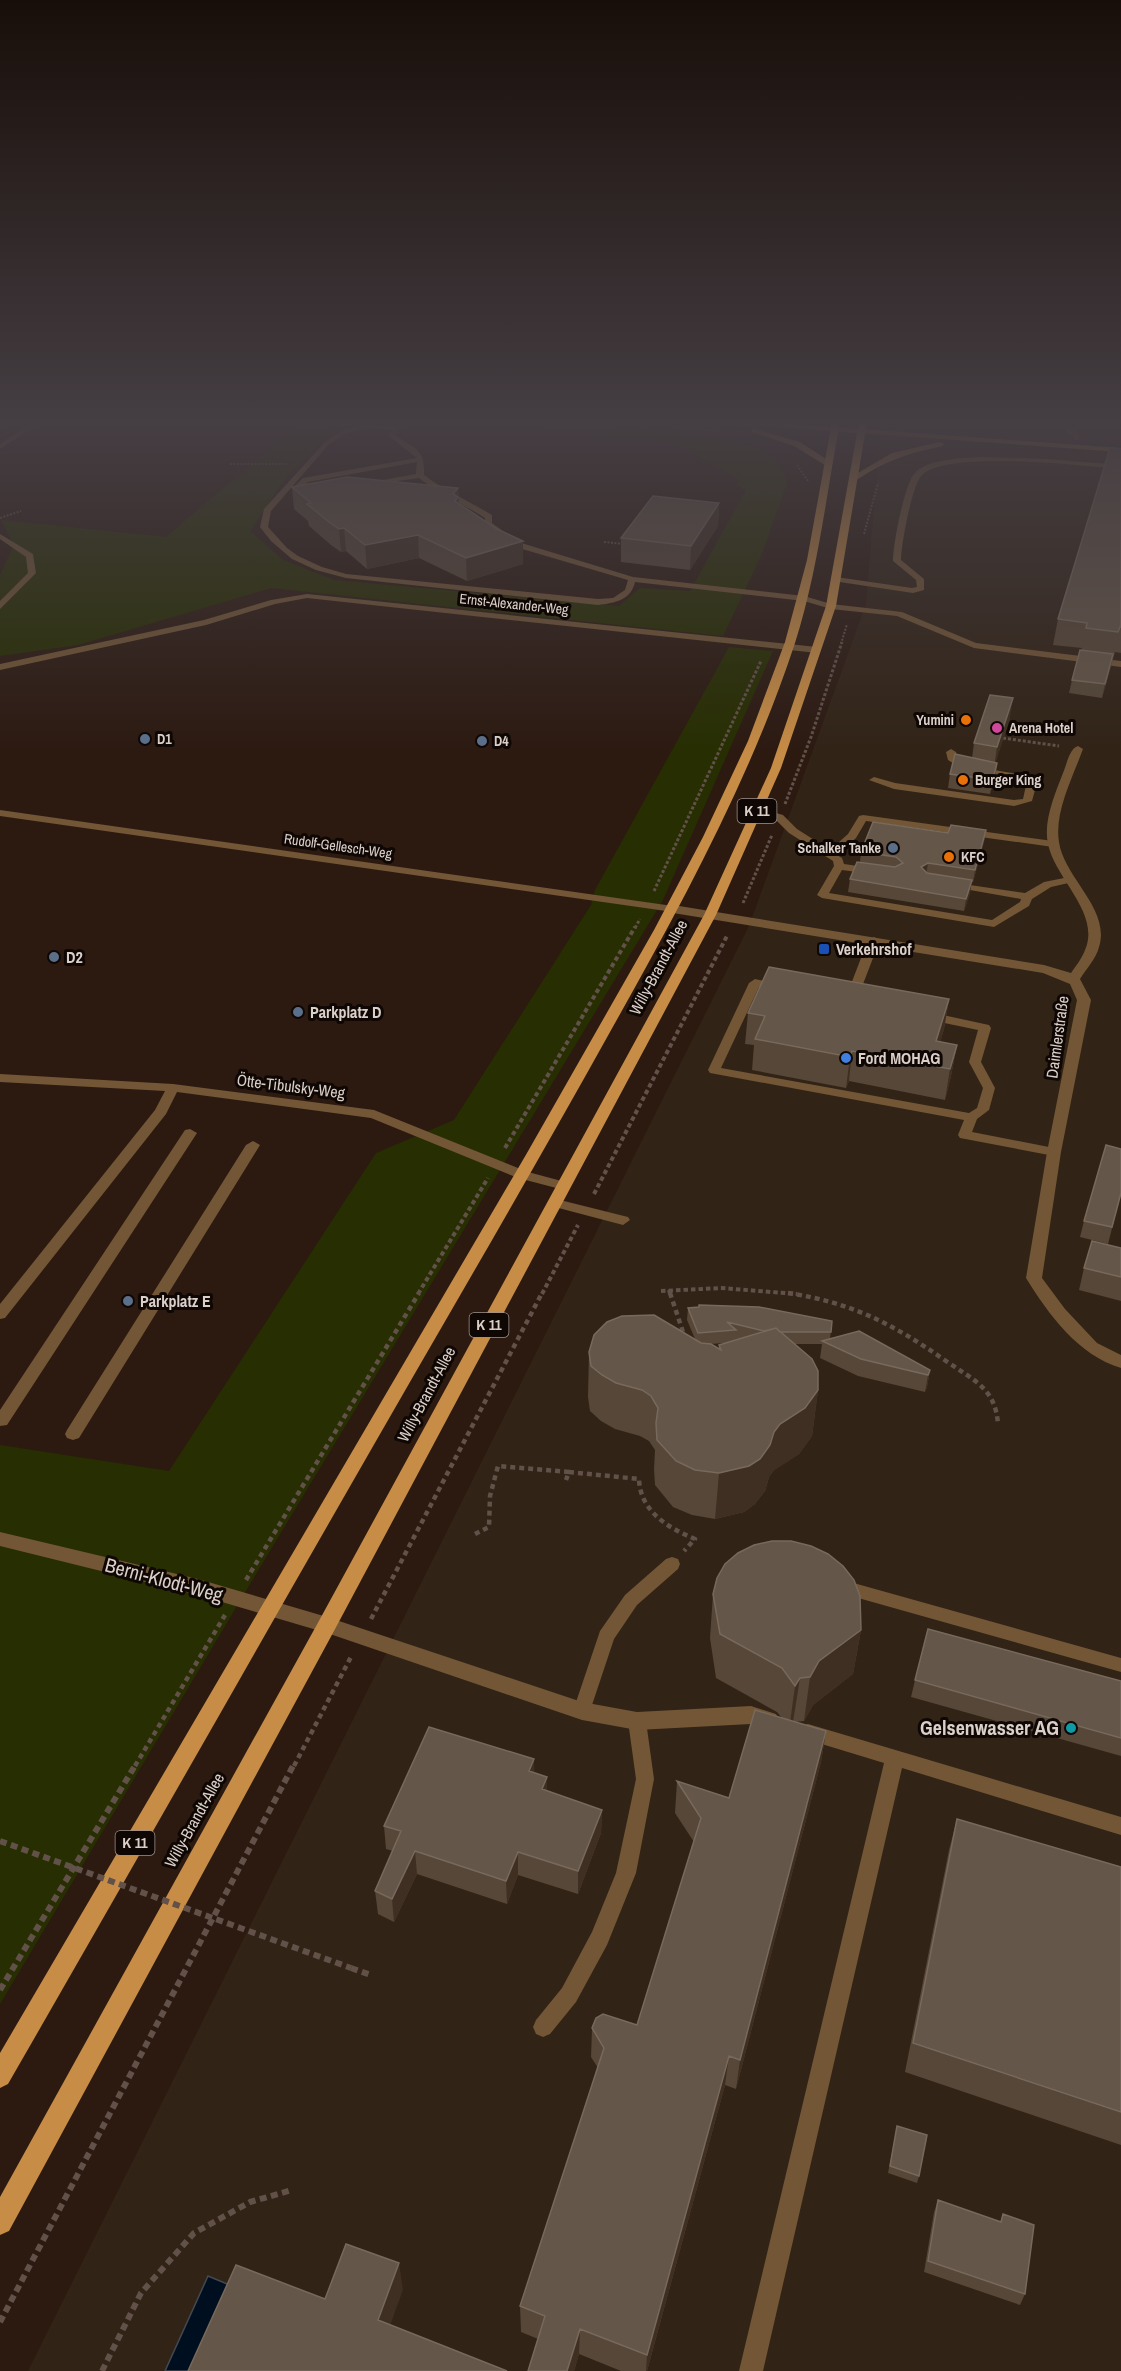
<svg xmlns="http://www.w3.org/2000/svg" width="1121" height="2371" viewBox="0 0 1121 2371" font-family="'Archivo Narrow',sans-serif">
<rect width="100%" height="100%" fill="#2c1a11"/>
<path fill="#312316" d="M881,422H1121V2371H28L749,926L866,604Z"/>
<path fill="#272e01" d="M445,422H559L722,438C750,444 782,451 787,484L760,558L723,636L271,588L78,645L0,656V575L14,545L1,520L166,537L296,426L336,428L286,477L250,531L283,560L334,580L619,606L640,588L690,591L746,490L736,485L740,480L669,441Z
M729,647L773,651L663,900L259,1569L0,2004V1445L169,1471L376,1153L454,1120L591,905L595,890Z"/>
<path fill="#000f1f" stroke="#424952" stroke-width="1.5" d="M208,2276L244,2291L209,2371H165Z"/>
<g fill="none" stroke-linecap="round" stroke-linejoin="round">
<path stroke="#615149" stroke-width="2" stroke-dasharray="2 1.5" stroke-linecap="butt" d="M620,422L721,431
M230,464H287
M797,465L808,481
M0,518L21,511
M864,534L878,483
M604,542L624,544
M841,644L847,624"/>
<path stroke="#615149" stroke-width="3" stroke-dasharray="3 2" stroke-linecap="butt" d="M1003,738L1059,746
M785,804L811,737L842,642
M654,891L761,661
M743,903L772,835
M635,928L640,919"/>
<path stroke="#615149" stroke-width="4" stroke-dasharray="4.5 3" stroke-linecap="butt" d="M505,1148L635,927
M594,1194L728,934
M669,1290L670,1294
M661,1291L721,1288L797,1294
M418,1294L488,1178
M542,1294L578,1225"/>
<path stroke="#615149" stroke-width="4.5" stroke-dasharray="5 4" stroke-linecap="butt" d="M670,1293L685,1338
M788,1293C853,1303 893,1324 946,1361C973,1380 996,1388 998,1425
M569,1472L639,1479C640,1511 668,1528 695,1539L684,1551
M475,1534L489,1527L490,1496L498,1466L569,1472L566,1480
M246,1580L419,1293
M371,1619L542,1293
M135,1766L225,1615
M294,1766L352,1655"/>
<path stroke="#615149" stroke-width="6" stroke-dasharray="7 4.5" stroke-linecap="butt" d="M351,1968L371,1975
M0,1990L136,1764
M0,2322L294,1764
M102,2371L141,2293L194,2233L250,2202L292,2190"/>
<path fill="#725636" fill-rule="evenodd" d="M9,422L0,428L1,422Z
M33,422H41L0,449V444Z
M323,422L395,426L403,422H411L398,429L395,435C415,449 425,448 424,475C445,491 469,501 492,515V523L518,542L633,577L804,596L831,604L902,612L976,643L1121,661V667L974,648L897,616L831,609L804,601L635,582C631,600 615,603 598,605L346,578L316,570L292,559L271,541L260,527L264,509L325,442L343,430L356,427ZM369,428L391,430L389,436L417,458L303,478L296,485L301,493L308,491L304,485L308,482L417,462L416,474L366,483L370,485L419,478C440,494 463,504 485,518V526L512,546L628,580L625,590L613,598L598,599L346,574L322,567L298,556L287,548L268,527L271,511L329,444L347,433Z
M1063,422H1069L1071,430L1079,434V440H1075L1073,435L1066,432Z
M981,457L1046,459L1121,465V469C1084,466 945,449 921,476C912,486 901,545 901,560L924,579V590L913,593L833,581V577H836L912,588L917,587L916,580L893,561C893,544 904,487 914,474C926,459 963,458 981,457Z
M0,534L33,554L36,573L0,609V601L28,573L26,557L0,539Z
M307,594L817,647L821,650L817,653L307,598L275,604L206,625L0,670V664L204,620L271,600Z
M951,749L956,752L958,759L970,766L1037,777L1038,779L1032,801L1014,806L894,789L869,780L874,777L895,783L1014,800L1023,799L1027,781L964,770L948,760L946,752Z
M758,808L783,815L797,829L830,850L848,834L859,816L863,815L1053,841L1058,844L1053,847L866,821L856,838L837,855L842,858L844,864L872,868L877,871L872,874L842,870L829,893L992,920L1020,902L1021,899L953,887L949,886V882L1025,893L1044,882L1069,877L1074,880L1073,882L1051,887L1032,899L1029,906L994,927L822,898L817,895L834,866L833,861L789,833L775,819L754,813V809Z
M0,810L673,906L679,909L673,912L0,816Z
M874,937L880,940L858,997L856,1000H848L846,997L868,940Z
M755,979L782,985L784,987L778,991L759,987L721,1068L969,1113L977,1108L983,1088L969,1062L978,1030L925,1019L923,1016L929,1012L989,1025L991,1028L981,1062L995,1088L989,1110L977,1119L972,1132L1054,1148L1061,1152L1054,1156L960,1138L958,1135L964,1120L710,1073L708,1070L749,983Z
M0,1074L173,1084L374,1110L528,1172L569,1183L571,1186L564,1190L518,1178L371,1118L177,1092L166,1114L5,1318L0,1319V1304L155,1110L165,1091L0,1082Z
M190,1129L197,1133L7,1425L0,1426V1410L185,1130Z
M253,1141L260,1145L79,1438L73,1440L67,1438L65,1434L67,1430L246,1145Z
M556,1199L628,1217L630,1220L623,1225L551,1206L549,1203Z
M672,1557L678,1559L680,1564L678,1569L637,1605L614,1639L588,1717L582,1719L576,1717L573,1711L600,1631L625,1595L666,1559Z
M850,1582L1121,1658V1672L844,1594L841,1589L844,1584Z
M637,1713L643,1715L646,1721L654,1779L636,1873L607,1945L576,2002L550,2034L543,2037L536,2034L533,2027L536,2020L562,1988L592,1932L616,1873L636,1779L628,1721L631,1715Z
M808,1724L1121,1817V1835L902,1768L763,2371H739L884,1763L802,1738L799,1732L802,1726Z"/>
<path fill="#725636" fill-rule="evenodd" d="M1078,746L1083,749C1073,777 1054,812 1059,842C1064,878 1111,909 1099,947C1096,959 1086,969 1080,979L1091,1000L1061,1152L1042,1278L1065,1309L1097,1343L1121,1355V1368C1078,1355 1049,1315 1026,1278L1047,1152L1077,1000L1070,984L1043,973L673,913L667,909L673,905L1044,965L1071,973C1076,966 1082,958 1085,950C1101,913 1055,879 1048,844C1043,821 1055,794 1063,773C1067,764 1069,749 1078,746Z
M0,1532L198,1579L327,1617L582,1702L637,1712L751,1706L776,1714L779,1720L776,1726L769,1729L751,1724L637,1730L582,1720L327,1633L198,1595L0,1546Z"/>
<path fill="#a2753f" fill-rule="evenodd" d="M729,422H765L1121,448V452L733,424Z
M752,428L800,442L832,463L825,465L794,446L752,432Z
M940,442L944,444L943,446C911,452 885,461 858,479L851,477L892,453Z"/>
<path fill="#c78c45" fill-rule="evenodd" d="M832,422H840C826,496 818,571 795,643C750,780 680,907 610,1032C546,1147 480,1261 414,1375C278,1611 144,1848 8,2084L0,2088V2053L527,1153L654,930L703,837L748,741L785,642L807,560Z
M859,422H867L836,606L781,768L716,915L334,1631L9,2231L0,2235V2197L320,1619L704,915L771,768L826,606Z"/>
<path stroke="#615149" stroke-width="6" stroke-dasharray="7 4.5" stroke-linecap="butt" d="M0,1841L351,1968"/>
</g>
<path fill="#564738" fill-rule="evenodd" d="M1002,422H1061L1060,428L1002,424Z
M1121,449V653L1115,652L1102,698L1069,693L1072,680L1082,648L1053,645L1058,619Z
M292,487L458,488L459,504L523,564L467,581L419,558L367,569L346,551L341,552L331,545L309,526L308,521L294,509Z
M719,503L718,526L690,570L621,562V538Z
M1010,718L995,763H997L995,778L990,794L948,788L950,774L972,758L974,743Z
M986,830L984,842L973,882H971L970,893L964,911L848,892L850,879L860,862L861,852L948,833Z
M949,999L944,1029L940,1042L957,1045L951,1076L945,1100L849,1081L846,1088L752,1070L754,1045L745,1044L748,1013Z
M1121,1193L1108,1244L1080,1237L1084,1221Z
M1121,1248V1301L1079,1290L1084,1268Z
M688,1308L832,1321L830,1339L930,1370L927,1387L925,1392L858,1376L820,1358L822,1344H794L818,1390L812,1436L799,1454L774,1470L769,1477L765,1491L755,1504L744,1512L715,1519L692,1515L673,1507L655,1485L654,1469L655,1450L649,1441L640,1436L615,1429L601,1421L590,1411L588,1397L589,1352L695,1339L687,1320ZM726,1343L719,1345V1349L709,1344Z
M713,1594L861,1630L853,1674L813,1705L804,1721L795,1722L826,1731L821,1762L736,2089L725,2085L647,2371H621L579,2354L574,2371H528L538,2339L521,2332L520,2306L598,2068L591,2057L592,2028L637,2025L694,1842L675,1813L677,1781L729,1798L781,1717L777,1712L716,1678L710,1638Z
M915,1680L1121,1681V1756L911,1697Z
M534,1759V1773L547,1777V1791L602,1810L601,1833L578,1894L518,1875L507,1904L417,1874L394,1922L378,1914L375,1891L393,1851L386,1849L384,1826Z
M957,1819L1121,1867V2145L905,2072L949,1850Z
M897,2126L919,2176L917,2183L888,2173Z
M938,2200L1000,2222L1003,2214L1025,2294L1020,2305L924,2272L934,2212Z"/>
<path fill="#3f2f22" d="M458,488L459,510L453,494Z
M719,503L718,526L690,570L691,546Z
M344,528L346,551L341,552L339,529Z
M418,535L419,558L367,569L365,545Z
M523,541V564L467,581L466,558Z
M1113,654L1110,668L1102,698L1105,684Z
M1013,698L1010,718L994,768L997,747Z
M997,763L995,778L990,794L993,780Z
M986,830L984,842L973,882L975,870Z
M928,863L926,875L921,867Z
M972,880L970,893L964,911L966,899Z
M949,999L944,1029L933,1066L936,1041Z
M957,1045L951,1076L945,1100L950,1069Z
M852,1051L849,1081L846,1088L850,1057Z
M930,1370L927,1387L925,1392L928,1375Z
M818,1390L812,1436L799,1454L774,1470L769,1477L765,1491L755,1504L744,1512L715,1519L719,1473L780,1424Z
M861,1630L853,1674L813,1705L804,1721L810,1677L819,1661Z
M800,1678L793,1722L789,1730L795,1686Z
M826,1731L821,1762L736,2089L740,2060Z
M534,1759L535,1782L529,1771Z
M547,1777V1800L542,1789Z
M602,1810L601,1833L578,1894V1871Z
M415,1851L417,1874L394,1922L392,1899Z
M518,1852V1875L507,1904L506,1881Z
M729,2056L725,2085L647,2371H646L647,2355Z
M399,2263L403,2290L383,2345L378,2320Z
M580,2329L579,2354L574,2371H567Z"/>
<path fill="#645648" stroke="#77695c" stroke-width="1.5" d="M1110,448L1121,449V627H1120L1118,632L1086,628L1087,623L1058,619Z
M347,477L458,488L453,494L458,497L455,501L497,529L523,541L466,558L418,535L365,545L344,528L339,529L329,522L307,504L311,503L292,487Z
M653,496L719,503L691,546L621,538Z
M1080,650L1113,654L1105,684L1072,680Z
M990,695L1013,698L997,747L974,743Z
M955,754L997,763L993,780L950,774Z
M873,822L948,833L951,825L986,830L975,870L928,863L921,867L927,873L972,880L966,899L850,879L857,862L895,867L903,863L896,857L861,852Z
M769,967L949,999L936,1041L957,1045L950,1069L852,1051L850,1057L755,1039L765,1016L748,1013Z
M1106,1145L1121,1149V1193L1112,1227L1084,1221Z
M1092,1241L1121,1248V1277L1084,1268Z
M699,1305L759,1307L832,1321L831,1332H780L776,1328L764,1331L727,1322L736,1330L698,1333L688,1308L699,1307Z
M654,1315L701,1343L711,1344L721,1350L719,1345L776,1328L812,1359L818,1371V1390L805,1408L780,1424L774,1432L770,1445L760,1459L749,1466L719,1473L695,1470L676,1461L657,1440L656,1423L658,1408L651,1396L642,1390L616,1383L602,1375L591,1366L589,1352L594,1335L607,1322L622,1316Z
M859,1331L930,1370L928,1375L861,1359L822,1341Z
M772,1541H791L811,1546L828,1554L843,1566L854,1580L860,1596L861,1630L819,1661L810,1677L800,1678L795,1686L782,1668L720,1634L713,1594L717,1578L725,1564L738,1553L754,1545Z
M928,1629L1121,1681V1738L915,1680Z
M755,1710L826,1731L740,2060L729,2056L647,2355L580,2329L567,2371H528L545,2316L520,2306L604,2048L592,2028L596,2018L603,2014L637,2025L701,1818L677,1781L729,1798Z
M429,1727L534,1759L529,1771L547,1777L542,1789L602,1810L578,1871L518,1852L506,1881L415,1851L392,1899L375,1891L401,1831L384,1826Z
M957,1819L1121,1867V2112L913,2043Z
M897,2126L927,2135L919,2176L890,2166Z
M938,2200L1001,2222L1003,2214L1034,2225L1025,2294L928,2261Z
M346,2244L399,2263L378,2320L507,2371H188L236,2265L325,2299Z"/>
<linearGradient id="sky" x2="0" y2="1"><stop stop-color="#180e09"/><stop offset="0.56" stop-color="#453e43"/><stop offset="1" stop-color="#453e43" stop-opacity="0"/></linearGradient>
<rect width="1121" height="754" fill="url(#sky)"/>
<g fill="#e8710a" stroke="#0e0704" stroke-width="2">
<circle cx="966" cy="720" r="6"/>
<circle cx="963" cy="780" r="6"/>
<circle cx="949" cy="857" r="6"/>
</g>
<circle fill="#d1479c" stroke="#0e0704" stroke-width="2" cx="997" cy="728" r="6"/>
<g fill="#5c6f8a" stroke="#0e0704" stroke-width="2">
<circle cx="145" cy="739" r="6"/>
<circle cx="482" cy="741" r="6"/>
<circle cx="893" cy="848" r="6"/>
<circle cx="54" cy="957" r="6"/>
<circle cx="298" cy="1012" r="6"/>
<circle cx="128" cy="1301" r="6"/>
</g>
<rect fill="#1a4fb4" stroke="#0e0704" stroke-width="2" x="818" y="943" width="12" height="12" rx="3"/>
<circle fill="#3f7fe0" stroke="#0e0704" stroke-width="2" cx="846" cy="1058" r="6"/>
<circle fill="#0f9aa8" stroke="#0e0704" stroke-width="2" cx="1071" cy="1728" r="6"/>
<g text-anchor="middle" stroke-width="6" stroke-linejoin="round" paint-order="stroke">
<g font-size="14" fill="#dbcfc9" stroke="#0e0704">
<text transform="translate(514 604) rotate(6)" y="5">Ernst-Alexander-Weg</text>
<text transform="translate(338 846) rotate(8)" y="5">Rudolf-Gellesch-Weg</text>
</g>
<g font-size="14" font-weight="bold" fill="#dbcfc9" stroke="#0e0704" text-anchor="start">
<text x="954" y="725" text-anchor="end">Yumini</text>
<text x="1009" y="733">Arena Hotel</text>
<text x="157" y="744">D1</text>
<text x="494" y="746">D4</text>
<text x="975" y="785">Burger King</text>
<text x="881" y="853" text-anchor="end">Schalker Tanke</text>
<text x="961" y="862">KFC</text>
</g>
<g fill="#0e0704" stroke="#9e938e" stroke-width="1.5">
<rect x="737.5" y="799" width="39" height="24" rx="4.5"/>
<rect x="469.5" y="1313" width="39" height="24" rx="4.5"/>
<rect x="115.5" y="1831" width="39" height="24" rx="4.5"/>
</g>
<g font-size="15" font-weight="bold" fill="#dbcfc9">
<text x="757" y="816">K 11</text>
<text x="489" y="1330">K 11</text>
<text x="135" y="1848">K 11</text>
</g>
<g font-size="16" font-weight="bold" fill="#dbcfc9" stroke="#0e0704" text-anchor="start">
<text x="836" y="955">Verkehrshof</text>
<text x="66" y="963">D2</text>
<text x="310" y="1018">Parkplatz D</text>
<text x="858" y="1064">Ford MOHAG</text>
<text x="140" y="1307">Parkplatz E</text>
</g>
<g font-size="16" fill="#dbcfc9" stroke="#0e0704">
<text transform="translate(658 967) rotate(-62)" y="6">Willy-Brandt-Allee</text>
<text transform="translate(1057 1037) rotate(-82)" y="6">Daimlerstraße</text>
<text transform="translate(291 1086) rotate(7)" y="6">Ötte-Tibulsky-Weg</text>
<text transform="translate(426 1394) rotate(-62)" y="6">Willy-Brandt-Allee</text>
<text transform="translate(194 1820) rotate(-61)" y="6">Willy-Brandt-Allee</text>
</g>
<g font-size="20" fill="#dbcfc9" stroke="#0e0704">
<text transform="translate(164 1580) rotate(15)" y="7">Berni-Klodt-Weg</text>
</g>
<g font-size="20" font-weight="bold" fill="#dbcfc9" stroke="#0e0704" text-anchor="end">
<text x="1059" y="1735">Gelsenwasser AG</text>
</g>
</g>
</svg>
